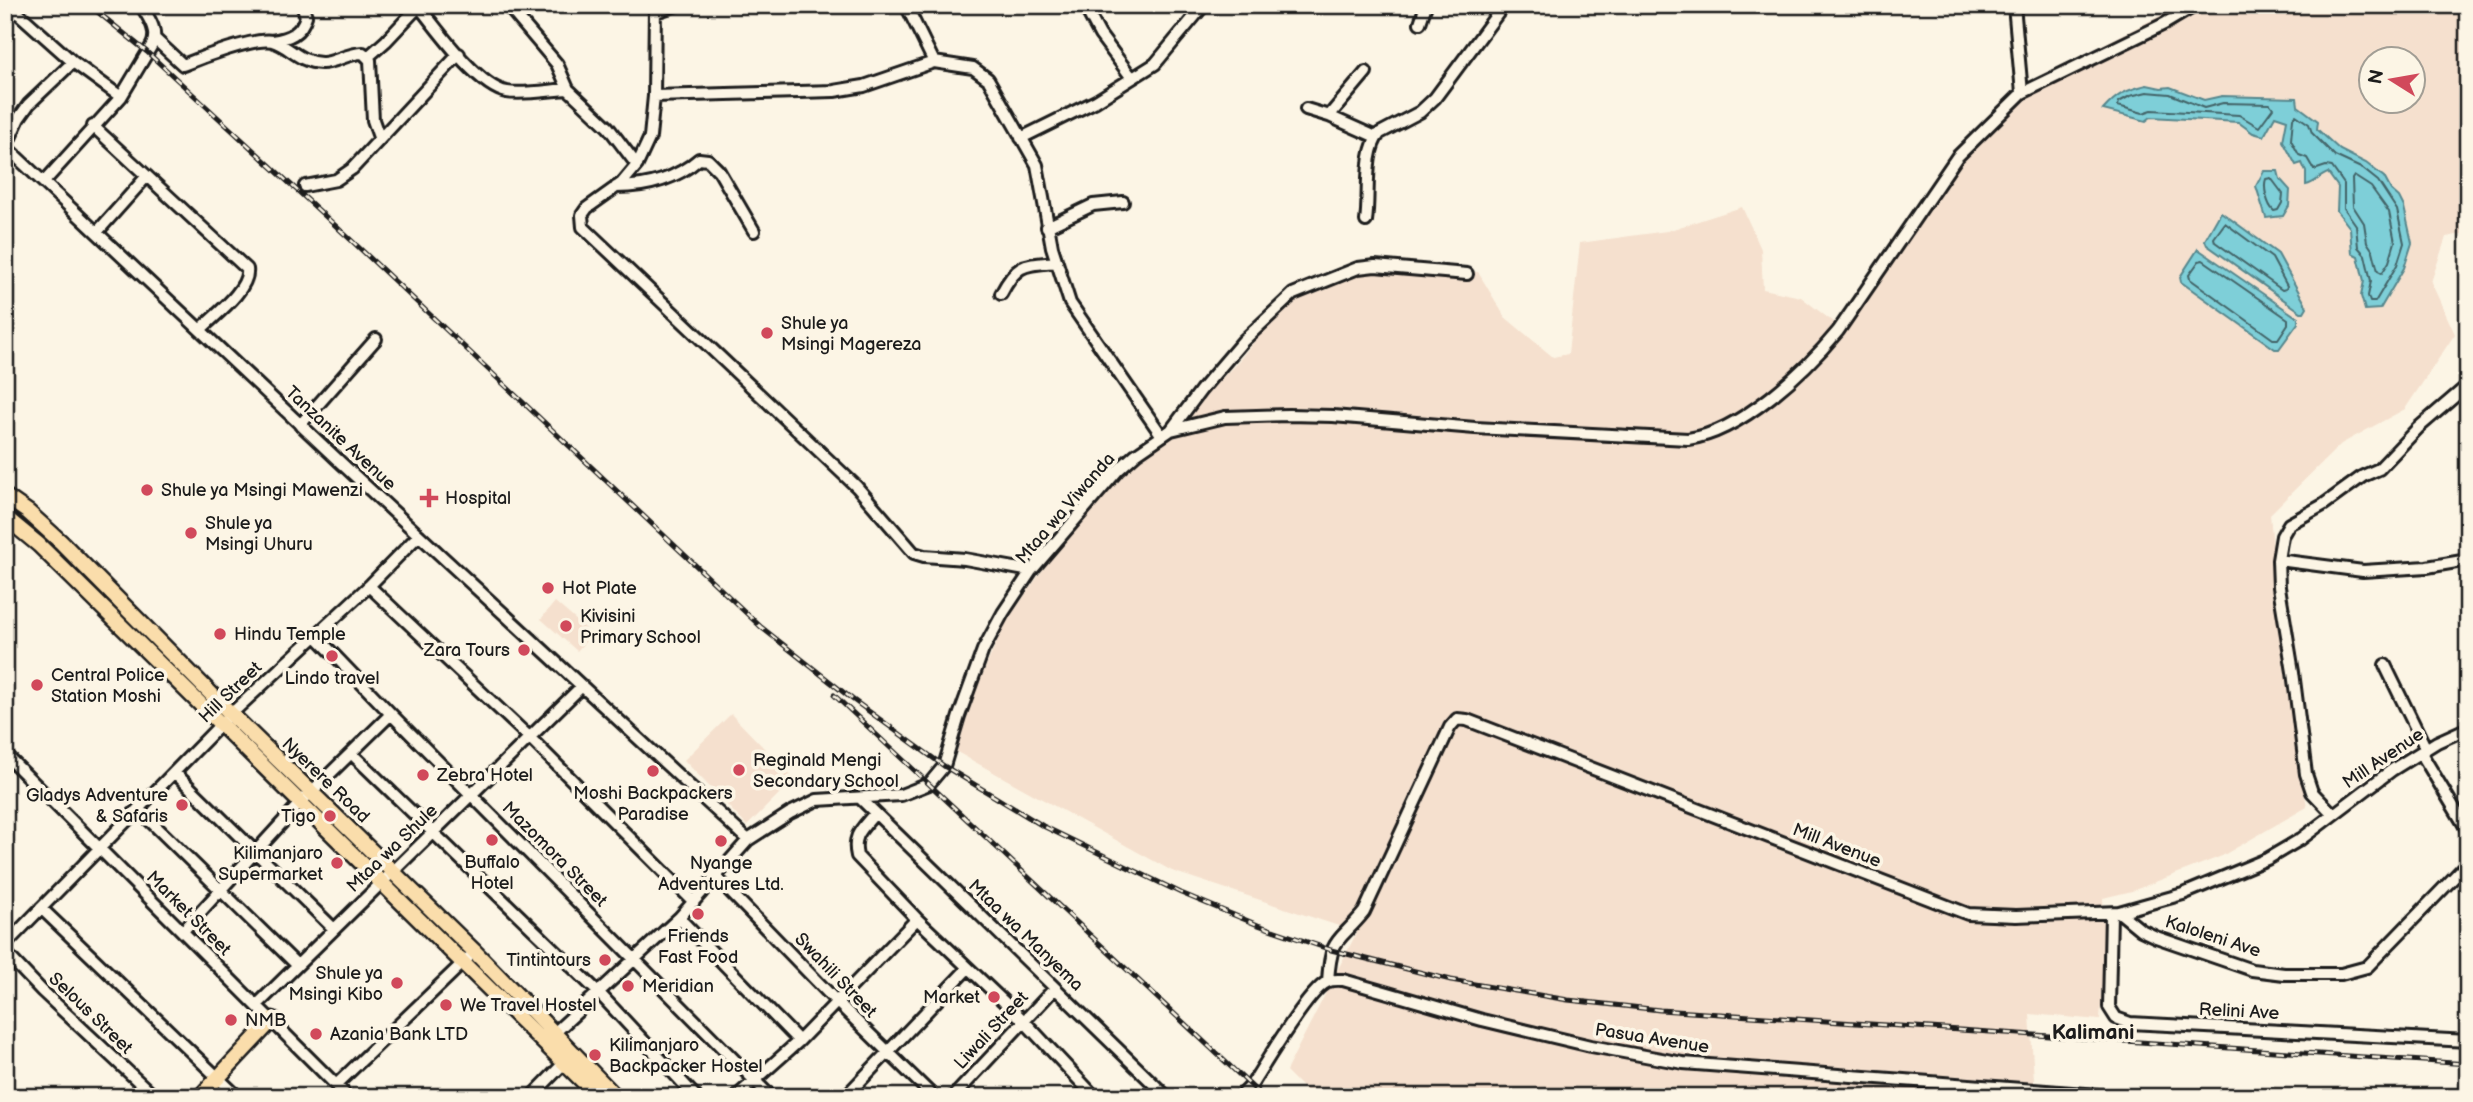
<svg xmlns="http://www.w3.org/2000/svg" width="2473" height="1102" viewBox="0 0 2473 1102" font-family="'Balsamiq Sans',sans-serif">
<rect width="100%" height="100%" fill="#fcf5e5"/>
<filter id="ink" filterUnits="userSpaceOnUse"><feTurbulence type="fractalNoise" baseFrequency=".0143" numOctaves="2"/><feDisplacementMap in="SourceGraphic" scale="14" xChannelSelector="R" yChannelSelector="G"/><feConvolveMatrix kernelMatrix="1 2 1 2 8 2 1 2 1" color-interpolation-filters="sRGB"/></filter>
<g filter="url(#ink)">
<path fill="#f5e0ce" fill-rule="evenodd" d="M2181,5H2468V233L2446,237L2431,282L2455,334L2405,409L2341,444L2270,514L2283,659L2307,807L2222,856L2132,891L2103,898L2105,937L2100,1020L2030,1014L2035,1097H1312L1286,1071L1357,932L1172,871L957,752L963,719L1005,623L1049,561L1125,471L1166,440L1193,407L1236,364L1270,322L1295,284L1361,262L1478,272L1505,317L1553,357L1568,354L1580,243L1667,231L1742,207L1761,249L1763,289L1801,297L1846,332L1948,167L2023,91L2055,77L2102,45ZM2372,60H2414V102H2372Z
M555,602L592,634L577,651L541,619Z
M731,714L794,779L747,826L684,760Z"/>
<path fill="#7ecfd8" stroke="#57878d" stroke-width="2" d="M2147,85L2161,88L2170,87L2204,100L2222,96L2297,98L2298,106L2318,121L2317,129L2340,150L2366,163L2384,177L2391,190L2399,197L2404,207L2412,243L2404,268L2380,309L2365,310L2361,296L2364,281L2358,256L2352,253L2350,228L2337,211L2338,187L2328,173C2319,176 2316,183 2306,185V172L2302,163L2296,165L2283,141L2287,120L2275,116L2264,136L2253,133L2238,122L2151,117L2146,121L2103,110C2117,94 2126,90 2147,85Z
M2264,171H2278L2280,179L2290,190L2289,206L2283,216L2266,218L2256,186Z
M2221,212L2278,254L2307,307L2304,312H2301L2207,245L2205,240Z
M2198,249L2298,318V323L2279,349H2275L2181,282L2180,277Z"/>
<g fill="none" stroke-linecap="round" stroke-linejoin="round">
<path stroke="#436467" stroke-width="2" d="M2147,92L2170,94L2204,108L2223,103L2270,104L2273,108L2259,127L2239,115L2152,110L2143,113L2118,106L2119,102L2130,96Z
M2296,115L2309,124L2312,133L2335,156L2363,169L2378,181L2397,210L2404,243L2397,265L2375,302H2370L2368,296L2371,281L2365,255L2358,247L2356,225L2344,208V184L2332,167L2326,166L2314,170L2307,158L2299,155L2291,140L2293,118Z
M2354,176L2371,187L2389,212L2395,242L2389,262L2382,273L2378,271L2373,251L2367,242L2364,223L2353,206L2352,179Z
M2271,178L2283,194L2282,203L2278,210L2274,211C2267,205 2263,187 2266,179Z
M2225,223L2272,258L2287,286L2286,289L2282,290L2215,242L2214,238Z
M2203,260L2288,319V324L2278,339H2273L2190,279L2189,275L2199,261Z"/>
<defs>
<path id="minor" d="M9,5L73,62L121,97
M418,5C437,29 478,87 507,92C522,95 551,90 568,89
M507,5L557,64L568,89L608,127L637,165
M655,5L654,96L650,137L637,165L622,183L587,208L582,215L583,227L857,487L914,553L924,556L965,559L1031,571
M906,5L934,62L973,68L988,79L1037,165L1052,247L1070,303L1162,436
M1084,5L1100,35L1132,78
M2014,5L2022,93
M656,12L677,5
M1420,23L1426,5
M155,39L183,65C200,58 255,37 272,41C290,46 298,62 321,63C333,64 347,53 363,53L370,60L373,120L379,137
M272,41C289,38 301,34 306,16L302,5
M369,56L386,41L419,6
M654,96L834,91L864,86L934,62
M1306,109L1329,116L1376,137
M1329,116L1366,72
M93,126L247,269C250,289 215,315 201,329
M1021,138L1096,101L1155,64L1204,5
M5,146L340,462L748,840
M5,149L19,118L29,104L73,62
M44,182L121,97L152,45C159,31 148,17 141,5
M305,186L336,180L352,169L459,54
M616,187C647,187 675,180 699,159L708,160L719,171L754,231
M1366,221C1370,197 1363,151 1380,133L1420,112L1435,98L1504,5
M1047,227L1093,205L1123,202
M98,231L147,176
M1001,294C1017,263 1024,265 1056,262
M300,425L376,339
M1171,430L1201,390L1243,341L1293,294L1358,268L1375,266L1467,274
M2278,560L2363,571L2427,567L2468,560
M369,586L530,738L694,902
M315,635L391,714L771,1097
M2385,665L2426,749
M2421,753L2468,831
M5,754L348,1097
M352,754L598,992L696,1097
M175,773L334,929
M861,799L1167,1097
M138,809L297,965
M875,813C862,829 852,835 857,856L917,919L1023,1020L1095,1097
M2333,814L2312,792L2306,774L2293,672L2279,587L2278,560L2282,536L2289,524L2323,505L2363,476L2379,469L2418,428L2468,385
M714,875L837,1002L934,1097
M41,908L238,1097
M2119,912L2141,930L2156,937L2252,970L2284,974H2341L2367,967L2468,863
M2111,913L2109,1007L2116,1018L2130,1023L2468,1041
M679,918L799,1041
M183,931L301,802L391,714
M5,945L231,714L369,586L419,535
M5,952L42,991L155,1097
M1328,981C1331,935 1338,944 1364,912L1450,727L1457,719L1467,720L1968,914L2016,916L2119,912L2183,894L2267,859L2301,839L2392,770L2437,742L2468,728
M257,1005L581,687
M550,1037L679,918L748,840L790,813L817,800L901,795L929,784L944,766L959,716L983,650L1003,613L1031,571L1118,470L1136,454L1171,430L1225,417L1288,415L1333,416L1475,428L1688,439C1741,432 1805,371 1838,331L1957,157L2022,93L2164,24L2196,5
M336,1085L468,958
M531,1097L568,1059
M736,1097L799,1041L917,919
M845,1097L968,968
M953,1097L1055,988
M1240,1097L1251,1086C1264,1065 1309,990 1327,982C1332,979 1338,980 1343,980L1482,1020L1591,1046L1683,1063L2125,1097"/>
<path id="major" d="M5,496L28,512L61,542L231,714L474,951L616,1097
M5,517L39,545L599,1097
M200,1097L273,1019"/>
</defs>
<use href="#minor" stroke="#1c1c1c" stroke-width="16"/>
<use href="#major" stroke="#1c1c1c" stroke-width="19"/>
<use href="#minor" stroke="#fcf5e5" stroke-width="10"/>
<use href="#major" stroke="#faddab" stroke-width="14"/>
<defs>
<path id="rail" d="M89,5L147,52L351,240L761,627L852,699L944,766L1043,826L1181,893L1258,925L1331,950L1451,980L1568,1000L1660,1010L2468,1064
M834,695L1263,1097"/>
</defs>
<use href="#rail" stroke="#1c1c1c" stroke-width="5"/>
<use href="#rail" stroke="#fcf5e5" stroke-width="2.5" stroke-dasharray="8" stroke-linecap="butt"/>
</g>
</g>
<g fill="#d1495b" stroke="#fcf5e5" stroke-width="2.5">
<circle cx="767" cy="333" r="7"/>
<circle cx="147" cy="490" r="7"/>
<path d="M425.5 487.5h7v7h7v7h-7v7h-7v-7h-7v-7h7z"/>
<circle cx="191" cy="533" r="7"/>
<circle cx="548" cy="588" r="7"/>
<circle cx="566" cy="626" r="7"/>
<circle cx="220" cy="634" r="7"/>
<circle cx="524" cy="650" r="7"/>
<circle cx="332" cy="656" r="7"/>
<circle cx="37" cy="685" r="7"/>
<circle cx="739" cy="770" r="7"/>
<circle cx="653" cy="771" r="7"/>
<circle cx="423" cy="775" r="7"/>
<circle cx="182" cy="805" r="7"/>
<circle cx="330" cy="816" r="7"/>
<circle cx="492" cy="840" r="7"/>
<circle cx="721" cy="841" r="7"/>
<circle cx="337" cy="863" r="7"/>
<circle cx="698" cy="914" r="7"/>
<circle cx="605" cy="960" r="7"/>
<circle cx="397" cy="983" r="7"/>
<circle cx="628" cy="986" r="7"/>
<circle cx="994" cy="997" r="7"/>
<circle cx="446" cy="1005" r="7"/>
<circle cx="231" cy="1020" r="7"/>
<circle cx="316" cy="1034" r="7"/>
<circle cx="595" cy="1055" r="7"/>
</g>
<g text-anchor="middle" stroke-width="7" stroke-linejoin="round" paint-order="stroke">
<g font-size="18" fill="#1c1c1c" stroke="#fcf5e5" text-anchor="start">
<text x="781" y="329">Shule ya<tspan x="781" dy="21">Msingi Magereza</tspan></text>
<text x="161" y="496">Shule ya Msingi Mawenzi</text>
<text x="445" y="504">Hospital</text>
<text x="205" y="529">Shule ya<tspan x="205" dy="21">Msingi Uhuru</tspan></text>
<text x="562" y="594">Hot Plate</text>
<text x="580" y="622">Kivisini<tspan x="580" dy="21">Primary School</tspan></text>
<text x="234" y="640">Hindu Temple</text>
<text x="510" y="656" text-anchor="end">Zara Tours</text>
<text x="51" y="681">Central Police<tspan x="51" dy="21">Station Moshi</tspan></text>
<text x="332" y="684" text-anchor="middle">Lindo travel</text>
<text x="753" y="766">Reginald Mengi<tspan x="753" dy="21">Secondary School</tspan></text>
<text x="437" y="781">Zebra Hotel</text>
<text x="653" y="799" text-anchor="middle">Moshi Backpackers<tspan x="653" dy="21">Paradise</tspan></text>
<text x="168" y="801" text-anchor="end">Gladys Adventure<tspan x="168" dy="21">&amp; Safaris</tspan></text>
<text x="316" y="822" text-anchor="end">Tigo</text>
<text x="323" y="859" text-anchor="end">Kilimanjaro<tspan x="323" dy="21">Supermarket</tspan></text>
<text x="492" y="868" text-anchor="middle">Buffalo<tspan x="492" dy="21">Hotel</tspan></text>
<text x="721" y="869" text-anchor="middle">Nyange<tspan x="721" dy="21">Adventures Ltd.</tspan></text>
<text x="698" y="942" text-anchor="middle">Friends<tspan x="698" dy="21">Fast Food</tspan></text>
<text x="591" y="966" text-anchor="end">Tintintours</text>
<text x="383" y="979" text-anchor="end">Shule ya<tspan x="383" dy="21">Msingi Kibo</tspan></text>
<text x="642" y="992">Meridian</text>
<text x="980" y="1003" text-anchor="end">Market</text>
<text x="460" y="1011">We Travel Hostel</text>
<text x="245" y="1026">NMB</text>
<text x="330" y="1040">Azania Bank LTD</text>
<text x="609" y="1051">Kilimanjaro<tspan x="609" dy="21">Backpacker Hostel</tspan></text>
</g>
<g font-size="18" fill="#1c1c1c" stroke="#fcf5e5">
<text transform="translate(341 438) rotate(43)" y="6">Tanzanite Avenue</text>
<text transform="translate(1065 508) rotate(-49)" y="6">Mtaa wa Viwanda</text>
<text transform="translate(230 692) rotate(-44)" y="6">Hill Street</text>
<text transform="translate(2383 758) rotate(-34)" y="6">Mill Avenue</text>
<text transform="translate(326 780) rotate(44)" y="6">Nyerere Road</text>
<text transform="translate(1837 845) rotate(21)" y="6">Mill Avenue</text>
<text transform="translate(392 848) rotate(-44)" y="6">Mtaa wa Shule</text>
<text transform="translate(555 854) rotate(45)" y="6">Mazomora Street</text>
<text transform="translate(189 913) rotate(45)" y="6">Market Street</text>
<text transform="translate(1026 935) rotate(44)" y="6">Mtaa wa Manyema</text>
<text transform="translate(2213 936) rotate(18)" y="6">Kaloleni Ave</text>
<text transform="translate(836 975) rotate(46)" y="6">Swahili Street</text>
<text transform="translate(2239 1011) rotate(3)" y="6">Relini Ave</text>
<text transform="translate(91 1013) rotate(44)" y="6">Selous Street</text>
<text transform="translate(991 1030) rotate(-47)" y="6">Liwali Street</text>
<text transform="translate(1652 1038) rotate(9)" y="6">Pasua Avenue</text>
</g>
<g font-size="21" font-weight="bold" fill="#1c1c1c" stroke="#fcf5e5">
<text x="2093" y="1039">Kalimani</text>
</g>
</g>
<rect width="2473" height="1102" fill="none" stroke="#fcf5e5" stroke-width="28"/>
<rect x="14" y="14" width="2445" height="1074" fill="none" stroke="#1c1c1c" stroke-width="2.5" filter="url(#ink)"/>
<g transform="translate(2392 80) rotate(281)"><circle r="33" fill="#fcf5e5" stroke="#a29e95" stroke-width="2"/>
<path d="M0-5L12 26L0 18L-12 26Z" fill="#d1495b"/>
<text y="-10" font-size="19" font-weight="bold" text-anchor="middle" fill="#1c1c1c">N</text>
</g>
</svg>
